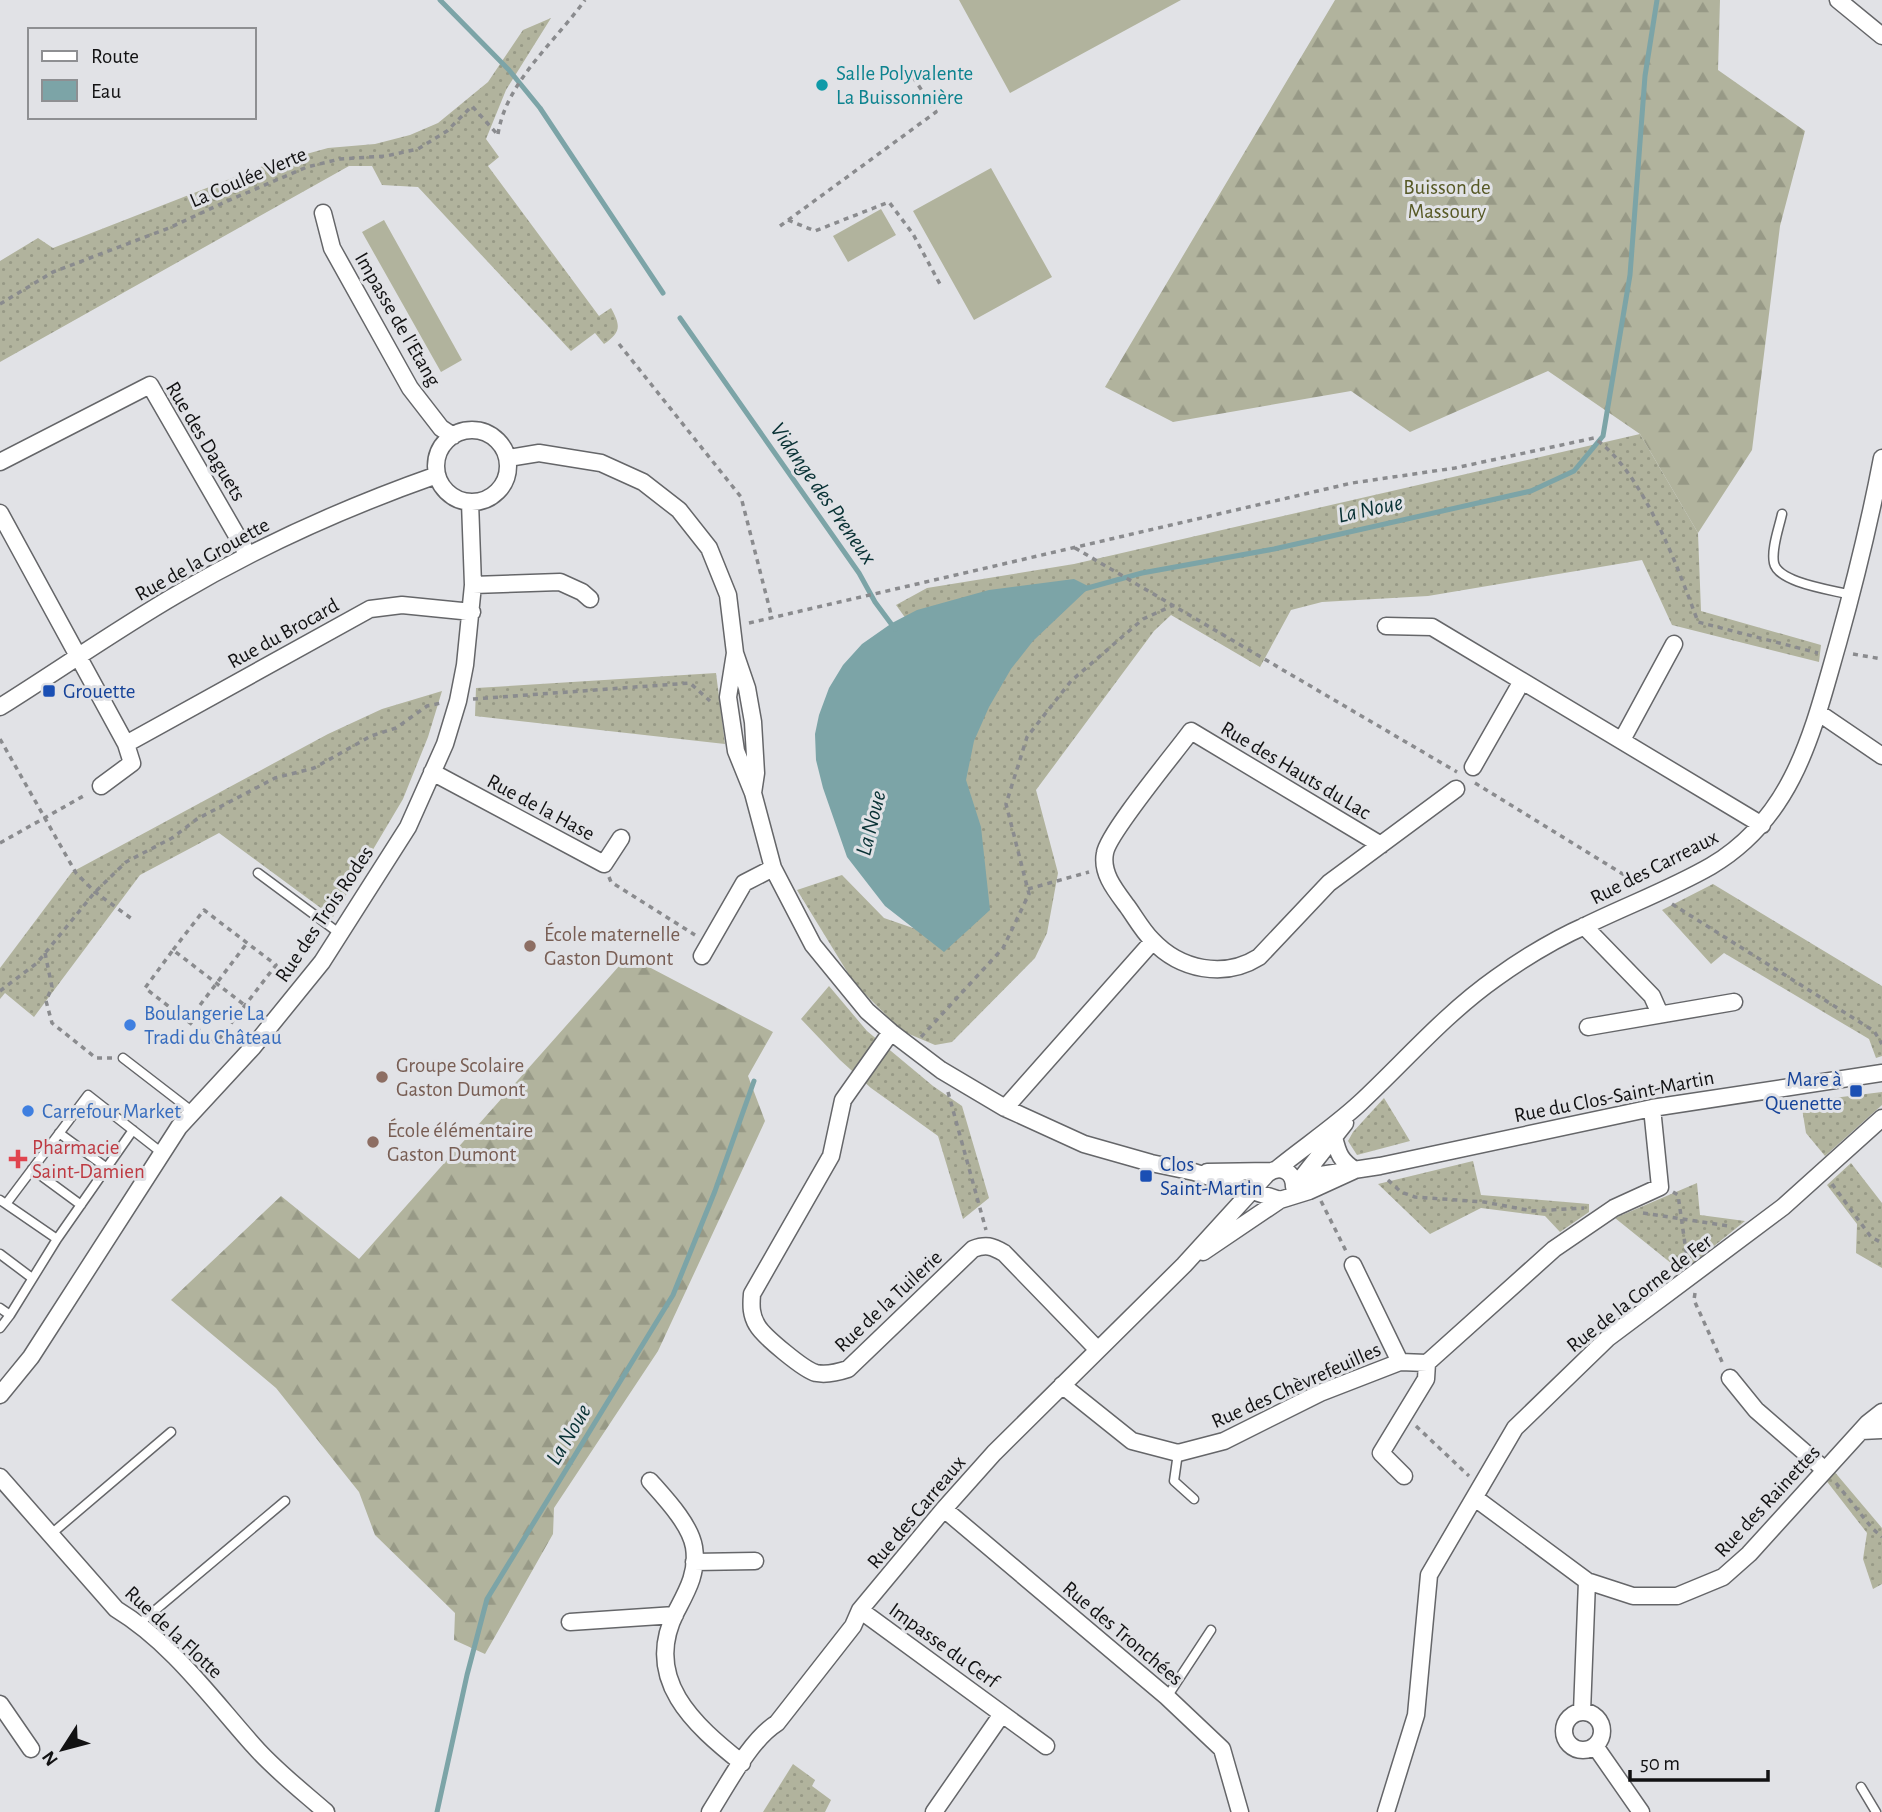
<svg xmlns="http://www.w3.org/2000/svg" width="1882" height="1812" viewBox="0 0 1882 1812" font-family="'Alegreya Sans',sans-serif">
<defs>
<pattern id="grass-dots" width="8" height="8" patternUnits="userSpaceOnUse" patternTransform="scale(1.75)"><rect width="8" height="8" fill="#b1b39d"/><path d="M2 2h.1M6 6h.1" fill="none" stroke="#979986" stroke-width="1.8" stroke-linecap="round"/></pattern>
<pattern id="forest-firs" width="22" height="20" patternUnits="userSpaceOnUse" patternTransform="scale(1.75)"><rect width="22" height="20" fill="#b1b39d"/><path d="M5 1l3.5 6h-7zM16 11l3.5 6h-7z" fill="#979986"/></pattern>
</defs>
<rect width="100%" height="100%" fill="#e1e2e6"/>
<path fill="url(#grass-dots)" d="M551,18L506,90L486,139L499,157L488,166L599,316L611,308C621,326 621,332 604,344L595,333L571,351L418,187L382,185L372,166H349L0,362V261L38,238L53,248L263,166L328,148L375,144L410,135L438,123L488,82L523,30Z
M1640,434L1698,533L1701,611L1821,645L1819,662L1672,625L1642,560L1428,596L1322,602L1291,610L1260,667L1171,615L1154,631L1036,790L1058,873L1047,933L1035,958L952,1042L935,1045L902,1031L854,983L797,890L842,875L884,918L939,937L917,634L896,605L927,588L1074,564Z
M716,673L725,744L475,716L476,688Z
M442,691L428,737L403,799L333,917L219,833L140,875L34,1017L5,993L0,999V968L72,872L328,734L382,709Z
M1713,884L1882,986V1056L1876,1058L1869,1039L1724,953L1711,964L1662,910Z
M829,986L867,1031L933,1086L962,1106L989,1198L963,1219L938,1136L871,1088L840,1060L801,1019Z
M1882,1092V1105L1825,1156L1806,1133L1801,1102Z
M1384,1098L1410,1141L1357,1155L1348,1141L1353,1132Z
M1473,1161L1481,1195L1589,1204V1212L1560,1232L1545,1216L1481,1208L1430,1234L1378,1184Z
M1851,1163L1882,1203V1268L1856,1253L1857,1224L1827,1185Z
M1697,1183L1700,1215L1745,1221L1682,1272L1615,1218Z
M1833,1470L1882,1528V1584L1873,1589L1863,1559L1867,1533L1825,1479Z
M793,1764L815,1780L812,1786L831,1800L825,1812H763Z"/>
<path fill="url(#forest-firs)" d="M1335,0H1720L1718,70L1805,131L1780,226L1752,450L1698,533L1640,434L1548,371L1410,432L1351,391L1173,422L1105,387Z
M628,956L773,1032L748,1076L765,1121L658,1351L554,1508L553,1534L485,1654L454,1640L455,1613L375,1535L359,1492L276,1388L171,1300L281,1196L359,1259Z"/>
<path fill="#b1b39d" d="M959,0H1181L1010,93Z
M991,168L1052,277L974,320L913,211Z
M881,209L896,235L848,262L833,236Z
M384,220L462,360L441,372L362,232Z"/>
<path fill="#7ca4a7" d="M1074,579L1090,587L1033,641L1011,669L989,707L974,741L966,780L981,827L990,910L944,952L885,906L847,857L823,788L816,760L815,734L819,715L829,688L843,665L862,644L892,623L917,610L989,590Z"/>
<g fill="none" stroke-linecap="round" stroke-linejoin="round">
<path stroke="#7ca4a7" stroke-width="5" d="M440,0L509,70L540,108L663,293
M680,318L859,573L875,602L895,629
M1084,589L1142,573L1274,549L1531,491L1574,471L1603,436L1630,275L1645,76L1657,0
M437,1812L467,1675L487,1599L673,1295L715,1191L754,1081"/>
<defs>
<path id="lane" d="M1782,514C1779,528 1771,549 1774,563C1778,583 1833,590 1851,595
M258,873L339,933
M123,1058L193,1112
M59,1133L107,1168
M32,1169L81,1205
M0,1200L6,1204L88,1095L162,1153
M6,1204L57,1239
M0,1254L32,1278
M0,1308L10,1315L0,1328
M10,1315L57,1239L133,1130
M1178,1453L1174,1481L1194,1499
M50,1535L171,1432
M140,1623L285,1501
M1167,1697L1211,1630
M1861,1787L1876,1812"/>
<path id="street" d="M1838,0L1882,36
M323,213L332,248L410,388L441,428L453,436
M436 466a36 36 0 1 1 72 0a36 36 0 1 1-72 0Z
M508,458L539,453L601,463L643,482L679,510L709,548L728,595L735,653L747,688L753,722L756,773L753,793
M0,462L150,385L248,555
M0,513L126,744L132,763L101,786
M473,585L560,582L582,592L590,599
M1386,626L1432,627L1762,825
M735,653L728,697L736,751L753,793L773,868L813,945L867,1011L891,1032L941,1070L1005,1108L1084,1144L1151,1163L1194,1172L1280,1200L1309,1191L1355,1170
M0,707C59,670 116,630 176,595C259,546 346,507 437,475
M1819,713L1882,756
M1622,740L1674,644
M126,744L370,609L402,605L472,612
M1473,767L1522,681
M432,772L604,864L621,838
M1381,845L1191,731C1175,753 1108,833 1105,853C1101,873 1115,890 1127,906C1135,917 1142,930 1152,940C1180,970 1224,979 1259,957L1329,883L1456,789
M1584,926L1652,996L1660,1014
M702,956L744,883L773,868
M1588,1027L1734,1002
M891,1032L843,1100L831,1156L752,1294C751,1306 751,1315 757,1325C763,1336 804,1370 816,1373C827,1375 839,1372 848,1369L973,1249C986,1244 992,1246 1004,1253L1098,1350
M1005,1108L1153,941
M1334,1137C1338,1154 1341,1161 1355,1170
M1277,1169C1304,1147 1334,1127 1360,1103C1405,1061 1445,1014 1496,978C1524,958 1555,939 1587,925C1628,905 1671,889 1711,866C1795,816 1813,730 1838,643C1855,582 1870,521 1882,458
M1207,1172L1271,1171
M1294,1179L1380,1166L1652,1108L1882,1073
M1300,1180L1345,1123
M1203,1252L1280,1200
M1353,1265L1400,1362
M1730,1378L1756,1410L1825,1470
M1062,1385L1132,1441L1178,1453L1224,1441L1320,1393L1400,1362L1427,1363L1554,1249L1614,1208L1660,1187L1652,1108
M0,1395L31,1357L179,1127L253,1047L322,962L408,827L445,744L458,701L465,665L473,585L470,502
M1861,1431L1882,1430
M1404,1476L1381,1453L1426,1379L1427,1363
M0,1477L116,1609C172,1643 211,1698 254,1746C275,1770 302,1791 326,1812
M650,1481C665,1498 690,1524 694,1547C698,1573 687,1591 676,1612C642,1679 694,1725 742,1763
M1475,1498L1587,1581L1633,1596H1677L1723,1577L1749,1554L1868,1423L1882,1412
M944,1509L1167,1697L1222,1749L1240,1812
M694,1562L755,1561
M860,1610L1046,1746
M570,1622L675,1615
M0,1704L31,1749
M1582,1712L1587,1581
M1564 1731a19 19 0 1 1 38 0a19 19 0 1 1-38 0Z
M1595,1746L1641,1812
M710,1812C728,1784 750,1740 777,1723L853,1626L860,1610L944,1509L994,1453L1184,1265L1267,1174C1280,1164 1294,1171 1294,1187
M934,1812L1002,1714
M1386,1812L1416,1715L1429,1575L1515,1428L1608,1338L1783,1207L1882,1118"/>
</defs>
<use href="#lane" stroke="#656669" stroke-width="11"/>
<use href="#street" stroke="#656669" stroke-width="19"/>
<path stroke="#8a8b8e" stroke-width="3.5" stroke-dasharray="5 5" stroke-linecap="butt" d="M498,134C506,82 555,42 585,0
M788,220L815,231L889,202L913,234L941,286
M780,226L936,112L913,77
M0,304L53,272L169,228L225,202L307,167L340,159L386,156L418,149L447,131L472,106L498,135
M619,344L741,497L772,618
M1075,548L1457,772
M749,623L1352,483L1455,468L1594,438C1643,471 1678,568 1698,622L1818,653
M1853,654L1882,659
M473,699L690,683L710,701
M0,739L76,873L95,892L132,919
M1475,783L1639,884
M0,843L87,794
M609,877L611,882L695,935
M1028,889L1089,872
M1672,904L1874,1031L1882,1044
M173,950L204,910L276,965L216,1043L145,988L173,950C202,972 230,994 259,1016
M45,953L52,987L46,1001L52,1023L96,1058H112
M0,991L37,963L95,892L126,862L172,838L197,819L275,778L314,768L371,736L396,728L427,706L441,703
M188,1021L247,943
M921,1037L1003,948L1029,894L1006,804L1027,737L1071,681L1143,619L1174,605
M948,1092L986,1230
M1388,1180L1401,1192L1415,1197L1484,1202L1533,1211L1584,1208
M1832,1184L1871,1237L1882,1243
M1673,1192L1678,1195L1687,1258
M1321,1201L1346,1251
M1643,1213L1729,1226
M1695,1293L1694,1300L1723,1364
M1416,1426L1469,1476
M1836,1483L1872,1528L1882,1537"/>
<use href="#lane" stroke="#fff" stroke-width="8"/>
<use href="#street" stroke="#fff" stroke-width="16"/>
</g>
<circle fill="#0f9aa8" stroke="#e1e2e6" stroke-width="2.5" cx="822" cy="85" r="7"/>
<g fill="#1a4fb4" stroke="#e1e2e6" stroke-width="2.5">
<rect x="42" y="684" width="14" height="14" rx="3.5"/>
<rect x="1849" y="1084" width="14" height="14" rx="3.5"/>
<rect x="1139" y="1169" width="14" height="14" rx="3.5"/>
</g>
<g fill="#8d6e63" stroke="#e1e2e6" stroke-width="2.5">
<circle cx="530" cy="946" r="7"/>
<circle cx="382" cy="1077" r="7"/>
<circle cx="373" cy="1142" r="7"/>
</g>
<g fill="#3f7fe0" stroke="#e1e2e6" stroke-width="2.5">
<circle cx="130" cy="1025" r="7"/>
<circle cx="28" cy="1111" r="7"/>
</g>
<path fill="#e0444e" stroke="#e1e2e6" stroke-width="2.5" d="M14.5 1148.5h7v7h7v7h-7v7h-7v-7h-7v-7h7z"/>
<g text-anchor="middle" stroke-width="6" stroke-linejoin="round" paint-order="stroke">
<g font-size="21" fill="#0d838f" stroke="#e1e2e6" text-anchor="start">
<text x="836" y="80">Salle Polyvalente<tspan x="836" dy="24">La Buissonnière</tspan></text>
</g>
<g font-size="21" fill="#121213" stroke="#e1e2e6">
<text transform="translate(248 177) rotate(-23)" y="7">La Coulée Verte</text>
<text transform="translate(398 319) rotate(60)" y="7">Impasse de l'Etang</text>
<text transform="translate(206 441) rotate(59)" y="7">Rue des Daguets</text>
<text transform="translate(202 559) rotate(-29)" y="7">Rue de la Grouette</text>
<text transform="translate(283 633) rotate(-29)" y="7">Rue du Brocard</text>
<text transform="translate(1296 770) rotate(31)" y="7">Rue des Hauts du Lac</text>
<text transform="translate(541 807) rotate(28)" y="7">Rue de la Hase</text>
<text transform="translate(1654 867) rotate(-27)" y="7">Rue des Carreaux</text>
<text transform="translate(324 914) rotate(-56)" y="7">Rue des Trois Rodes</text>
<text transform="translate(1614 1096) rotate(-11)" y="7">Rue du Clos-Saint-Martin</text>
<text transform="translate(1639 1293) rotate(-38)" y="7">Rue de la Corne de Fer</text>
<text transform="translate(888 1301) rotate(-43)" y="7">Rue de la Tuilerie</text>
<text transform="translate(1296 1385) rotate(-24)" y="7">Rue des Chèvrefeuilles</text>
<text transform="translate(1767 1501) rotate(-47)" y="7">Rue des Rainettes</text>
<text transform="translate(916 1512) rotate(-50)" y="7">Rue des Carreaux</text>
<text transform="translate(174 1632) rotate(43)" y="7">Rue de la Flotte</text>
<text transform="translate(1123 1633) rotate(40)" y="7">Rue des Tronchées</text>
<text transform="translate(944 1645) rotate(36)" y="7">Impasse du Cerf</text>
</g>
<g font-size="21" fill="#575926" stroke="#e1e2e6">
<text x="1447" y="194">Buisson de<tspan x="1447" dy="24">Massoury</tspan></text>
</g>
<g font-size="21" fill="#164399" stroke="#e1e2e6" text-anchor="start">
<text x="63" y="698">Grouette</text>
<text x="1842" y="1086" text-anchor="end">Mare à<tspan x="1842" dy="24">Quenette</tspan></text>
<text x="1160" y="1171">Clos<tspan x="1160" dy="24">Saint-Martin</tspan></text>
</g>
<g font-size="21" fill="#785e54" stroke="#e1e2e6" text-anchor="start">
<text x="544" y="941">École maternelle<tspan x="544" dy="24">Gaston Dumont</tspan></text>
<text x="396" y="1072">Groupe Scolaire<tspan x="396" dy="24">Gaston Dumont</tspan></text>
<text x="387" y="1137">École élémentaire<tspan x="387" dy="24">Gaston Dumont</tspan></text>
</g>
<g font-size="21" fill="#366cbe" stroke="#e1e2e6" text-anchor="start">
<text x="144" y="1020">Boulangerie La<tspan x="144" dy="24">Tradi du Château</tspan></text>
<text x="42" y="1118">Carrefour Market</text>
</g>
<g font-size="21" fill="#be3a42" stroke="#e1e2e6" text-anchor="start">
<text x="32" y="1154">Pharmacie<tspan x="32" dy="24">Saint-Damien</tspan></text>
</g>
<g font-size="23" font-style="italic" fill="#083134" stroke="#e1e2e6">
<text transform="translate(824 493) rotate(55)" y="8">Vidange des Preneux</text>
<text transform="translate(1370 508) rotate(-12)" y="8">La Noue</text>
<text transform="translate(870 823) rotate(-76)" y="8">La Noue</text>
<text transform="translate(568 1434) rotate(-59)" y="8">La Noue</text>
</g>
</g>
<rect x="28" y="28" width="228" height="91" fill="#e1e2e6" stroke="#8e8f92" stroke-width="2"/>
<rect x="42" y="51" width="35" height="10" fill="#ffffff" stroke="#8e8f92" stroke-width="2"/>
<text x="91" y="63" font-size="21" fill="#121213">Route</text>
<rect x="42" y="80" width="35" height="21" fill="#7ca4a7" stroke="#8e8f92" stroke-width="2"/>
<text x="91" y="98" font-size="21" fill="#121213">Eau</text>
<g transform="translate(63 1749) rotate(234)" stroke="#e1e2e6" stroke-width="5" paint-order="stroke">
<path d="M0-5L12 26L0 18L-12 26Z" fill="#121213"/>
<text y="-10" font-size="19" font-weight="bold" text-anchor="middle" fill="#121213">N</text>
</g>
<path d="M1630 1770v10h138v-10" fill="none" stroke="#121213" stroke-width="3.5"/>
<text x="1640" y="1770" font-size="21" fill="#121213" stroke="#e1e2e6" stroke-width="5" paint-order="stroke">50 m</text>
</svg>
